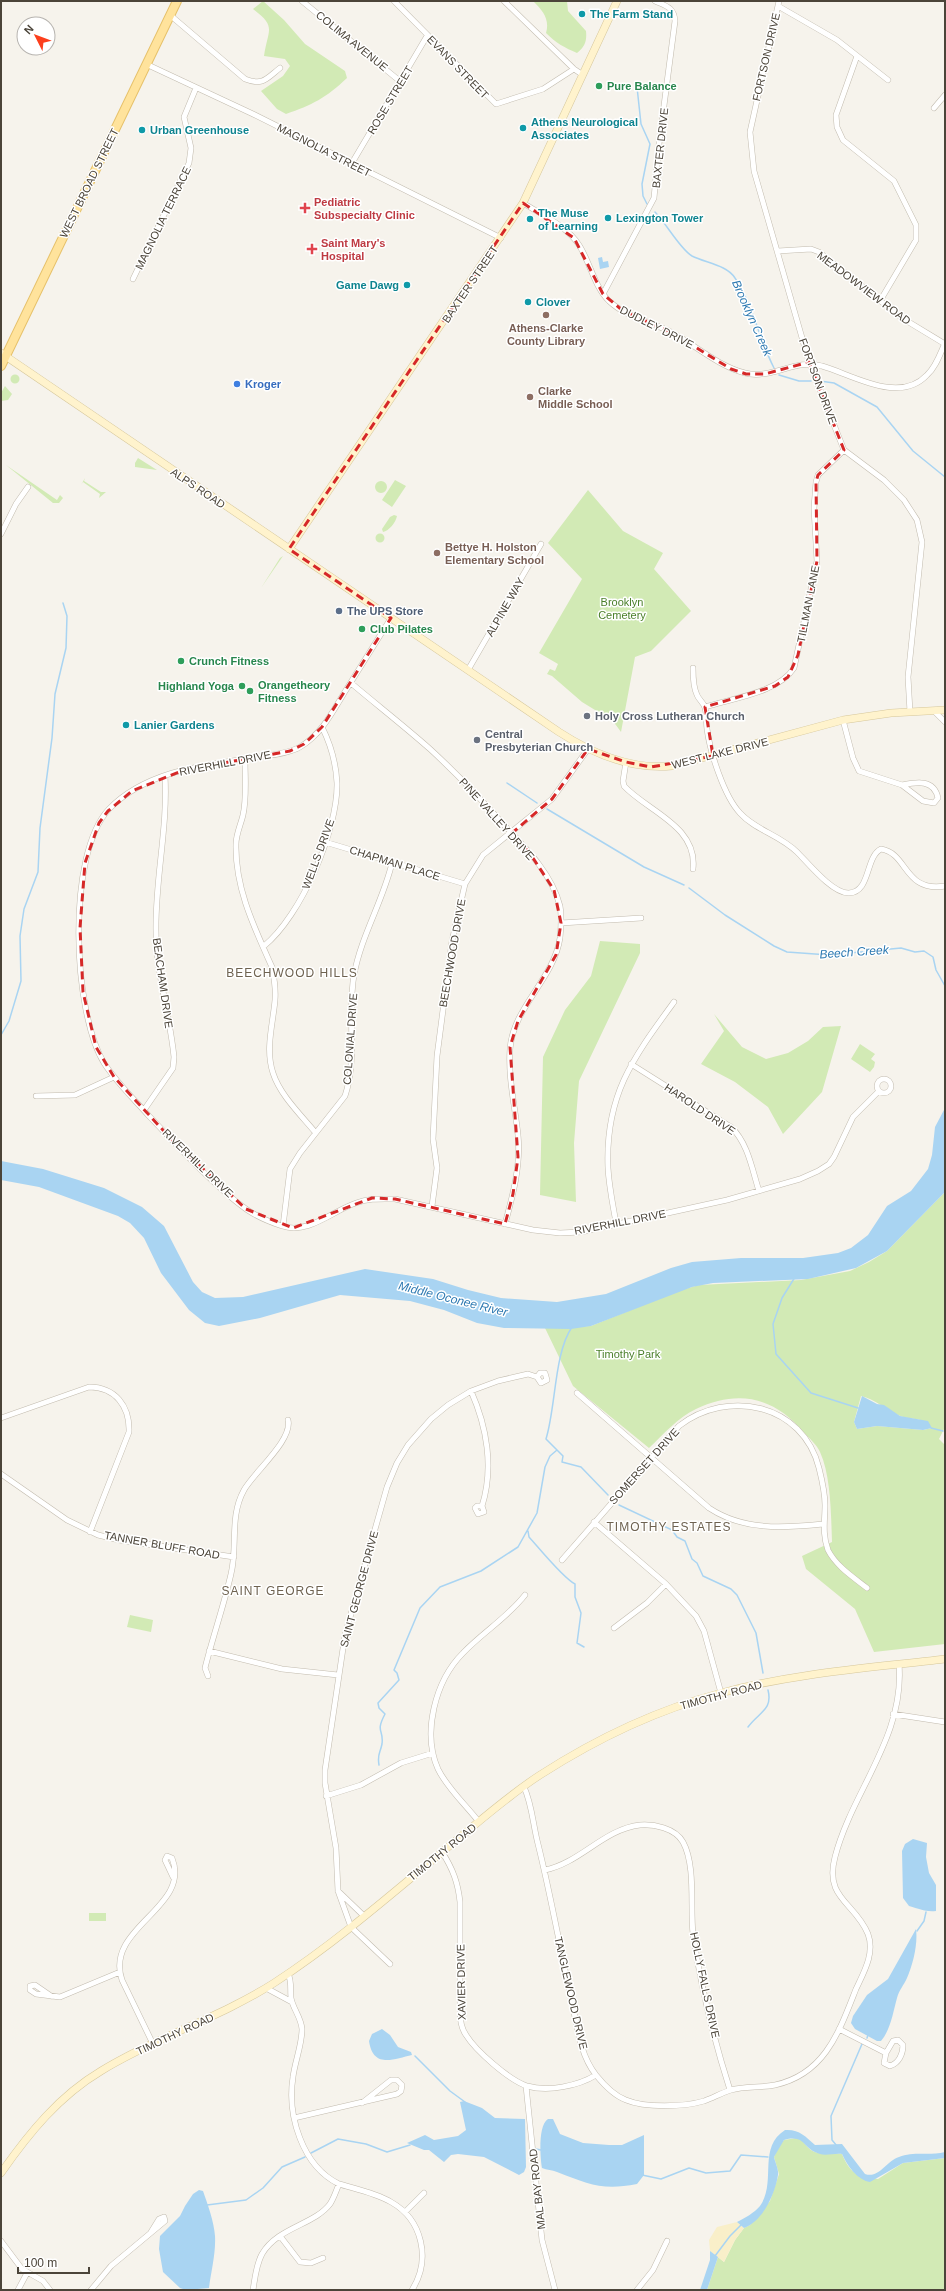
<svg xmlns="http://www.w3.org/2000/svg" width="946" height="2291" viewBox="0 0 946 2291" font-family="Helvetica,sans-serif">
<rect width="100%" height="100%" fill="#f6f3ec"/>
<path fill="#d2eab5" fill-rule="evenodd" d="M263,1L284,20L305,44L345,71L347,78C326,98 312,105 286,114L277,109L261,91L283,76L290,66L285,59L264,56C268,29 277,27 253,9Z
M533,1H567L568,11L586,31C587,41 585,47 577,53C565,48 556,43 546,33C550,19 543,11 533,1Z
M10.5 379a4.5 4.5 0 1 1 9 0a4.5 4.5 0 1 1-9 0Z
M5,386L12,394L8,400L1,401V393Z
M138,458L157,470L135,467V463Z
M6,465L57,500L60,495L63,498L59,503H53Z
M85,478L84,481L101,492H106L99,498L100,494L83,482L81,485Z
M395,480L406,486L392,507L382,500Z
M375 487a6 6 0 1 1 12 0a6 6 0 1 1-12 0Z
M588,490L623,531L663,553L654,569L691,611L651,651L635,657L621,732L613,721L582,702L552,676L547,674L550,669L555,671L558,664L539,653L582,579L548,543Z
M394,515L397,516C396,522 389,531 383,532L382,529L390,517Z
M375.5 538a4.5 4.5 0 1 1 9 0a4.5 4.5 0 1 1-9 0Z
M283,556L261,588L280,558Z
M600,941L640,944V953L579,1081L574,1143L576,1202L540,1195L543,1057L565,1010L591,976Z
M714,1014L742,1047L766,1059L788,1053L808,1041L823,1027L841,1026L822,1092L783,1134L768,1107L735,1082L701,1064L724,1031Z
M860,1044L875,1054L871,1059L875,1062L874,1067L870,1072L851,1059Z
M945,1192V1427L939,1439L945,1445V1644L874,1652L855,1609L806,1569L802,1556L832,1542C831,1515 831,1476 820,1452C817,1445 809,1438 804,1433C775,1397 738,1389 696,1409C678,1417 663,1435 649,1448L573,1386L545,1328L591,1326L678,1291L699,1285L801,1280L850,1271L869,1262L887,1251ZM861,1396C875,1399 886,1410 898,1415C914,1422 917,1414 932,1428L923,1430L877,1426L857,1429L854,1422Z
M130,1615L153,1620L151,1632L127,1627Z
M89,1913H106V1921H89Z
M796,2138L802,2140C814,2159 825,2152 842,2154C850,2173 857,2177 878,2179L903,2163L945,2158V2290H707L718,2257L724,2262L735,2240L744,2228L750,2225L770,2201L779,2174L774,2157L779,2146L784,2140Z"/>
<path fill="#f9efc9" d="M737,2222L744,2228L735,2240L724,2262L710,2251L709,2240L717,2227Z"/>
<path fill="#a9d4f2" d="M602,257L603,262L608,261L609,267L600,269L598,258Z
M945,1108V1192L887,1251L856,1268L808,1279L713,1283L692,1287L591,1326L571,1329L504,1328L477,1323L444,1310L410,1301L340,1295L260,1318L219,1326L205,1323L189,1310L161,1273L144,1238L130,1223L118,1216L39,1187L1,1180V1161L43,1169L104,1188L142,1207L164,1226L193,1282L202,1292L215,1298L243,1297L365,1269L433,1279L468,1290L501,1298L557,1302L606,1294L671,1268L692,1262L741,1258H803L838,1253L851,1248L868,1235L887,1206L911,1191L928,1169L932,1155L935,1127Z
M862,1396L877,1404L884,1405L900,1416L928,1421L932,1428L923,1430L877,1426L857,1429L854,1422Z
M913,1839L927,1843L926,1857L929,1873L936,1885V1911C925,1912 920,1909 909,1906L903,1898L902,1851L905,1844Z
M916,1929C918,1944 913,1964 907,1978C904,1985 899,1990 897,1998C893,2012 891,2029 881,2041H877L855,2029L851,2023L853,2016L867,1995L888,1979Z
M382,2029L390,2035L398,2047L411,2052L412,2055C394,2059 373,2069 369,2041L372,2034Z
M464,2101L482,2108L495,2118L525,2119L526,2167L524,2172L519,2175L484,2157L458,2154L451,2155L444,2162L429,2150H424L407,2143L425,2135L434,2140L458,2136L466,2130L460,2102Z
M548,2119H553L560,2134L583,2143L609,2145H622L644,2135V2175L637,2184C602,2191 589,2184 557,2172C552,2170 547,2170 542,2168C540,2157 538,2125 548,2119Z
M785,2130C799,2129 805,2136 815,2145L842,2144L865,2174C879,2179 886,2161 899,2157C913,2151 930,2156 945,2152V2158L903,2163L870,2182C857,2180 847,2165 842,2154C835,2153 826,2156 820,2154C802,2149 806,2134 784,2140L774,2157C775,2162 779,2170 778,2175C775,2194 763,2221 744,2228L737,2222C745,2218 754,2213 760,2206C777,2182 757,2148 785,2130Z
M199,2190L203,2191C208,2205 214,2222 215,2236C216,2253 211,2272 209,2288L186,2290L180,2288L163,2272L159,2249L160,2236L180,2216L185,2206L193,2194Z
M710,2251L718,2257L707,2290H700L710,2260Z"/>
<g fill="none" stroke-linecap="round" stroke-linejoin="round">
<path stroke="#a9d4f2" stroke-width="1.5" d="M637,87L641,124L650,144L642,184L643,196L647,204
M655,212C666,223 680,249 692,256C706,263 727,265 735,278C753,305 759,339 774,368
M779,375L799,381H811
M820,381L834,383L877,407L913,451L945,477
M507,783L537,803
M547,809L644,867L684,885
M689,888L725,915L774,946L787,952L829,955L901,948L915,952L924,951L933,957L936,970L945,986
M1,1035L9,1021L21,981L20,936L24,909L38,872L40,828L52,738L55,694L66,648L67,616L63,603
M795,1277L782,1298L773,1324L776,1354L811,1393L858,1408
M931,1428L943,1431
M557,1450L563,1456L562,1462L581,1467L608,1495
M619,1505L672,1530L677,1537L685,1541L692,1559L697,1563L703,1576L731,1589L737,1595L756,1633L763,1673
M528,1531L529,1537C539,1548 564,1579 575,1584V1597L581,1613L577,1643L584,1647
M748,1727C759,1712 773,1710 768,1690
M379,1765C377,1754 380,1754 382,1744C384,1729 375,1733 385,1714L379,1708L378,1703L399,1680L397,1673L394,1670L420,1608L440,1587L481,1571L518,1547L537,1513L545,1467L550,1456L557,1450L546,1439C556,1407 554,1353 572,1327
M917,1931L924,1921L926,1912
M867,2038L868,2035
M415,2056L450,2091L465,2102
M837,2146L832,2140L831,2116L862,2044
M536,2149L541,2150
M311,2153L338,2139L366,2144L387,2152L410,2145
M642,2175L661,2179L689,2168L706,2173L730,2171L741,2155L768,2157
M207,2205L246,2200L263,2188L282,2167L305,2157
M715,2256L730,2236L742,2224"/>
<defs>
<path id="minor" d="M302,1L401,82
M394,1L496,104L543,89L574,69
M504,1L574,69L583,75
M779,1L750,132L754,171L809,362L844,450L884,480L904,500L917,520L922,542L908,677L910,712
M778,6L837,40L888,80
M170,15L245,79C263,86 266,79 280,68
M857,56L836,115L837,127L843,140L894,181L916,225V240L880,301
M146,64L253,114L501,238
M934,108L945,95
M352,163L427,36
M523,203C542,215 567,226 579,245C590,262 594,286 609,301C626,317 651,322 671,332C695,345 718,366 745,373C771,380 796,358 822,366C851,374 899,405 927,375C936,367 940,354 945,343
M778,251L811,249L819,252L902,318L945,344
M133,279L189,163L191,148L184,117L196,88
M603,294L654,198L659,144L675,21C674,7 666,6 655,1
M1,534L16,504L28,487
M391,618C376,642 361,666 346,690C333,711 322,734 300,747C288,754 270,755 257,757C206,765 147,770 109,809C66,855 73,1012 104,1063C116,1082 134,1099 149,1116C177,1145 214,1186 246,1209C256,1216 270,1222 282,1226C308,1235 332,1211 356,1203C369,1198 381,1199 395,1199L533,1230L560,1233L581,1232L727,1200L800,1179L818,1171L829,1164L834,1157L853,1117L879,1091
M693,668C693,677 693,687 697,695C699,700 704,703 705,708C707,714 706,722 707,729C710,752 724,796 740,813C755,830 780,835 797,852C808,863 833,894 849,893C871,892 865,857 881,849C908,853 904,893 945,886
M468,670L541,544
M351,683C377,705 404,726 430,749C456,773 480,798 504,825C526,848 552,874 560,906C562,916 561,928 560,938C554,979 513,1007 510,1049C508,1078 515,1106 518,1135C521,1165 513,1195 505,1224
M705,707C733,698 778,693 794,668L817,561L814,508L816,482L818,475L844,450
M935,712L945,722
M843,720L853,758L859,771L902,785L923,801L934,803L938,798C934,779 917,782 902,785
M245,759C245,777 247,797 243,815C241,824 236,834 236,844C235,888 254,927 272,967C274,977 276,989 275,1000C273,1024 265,1049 273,1073C280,1095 301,1115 315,1132
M626,762L623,781L624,786C647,811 698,826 693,869
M325,842L465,884
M561,923L641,918
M264,946C301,916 338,830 337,783C336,763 331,745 322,727
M631,1064L731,1127C748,1143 752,1169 759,1191
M877 1086a7 7 0 1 1 14 0a7 7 0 1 1-14 0Z
M36,1096L75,1095L114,1077
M144,1110L173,1068L174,1057C170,1015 156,973 156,931C155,879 168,828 165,776
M432,1206L437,1168L433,1139L437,1056L452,941L465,884L483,855L552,799L588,749
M616,1223C613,1205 609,1187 608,1168C605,1095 633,1058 674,1002
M283,1226L290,1169L300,1153L345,1096C358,1057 347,1014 354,975C361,936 383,901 392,863
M471,1391C487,1427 494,1468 482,1506H477L475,1508L478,1514L484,1512L482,1506
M577,1393L709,1508C744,1531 783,1528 823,1524
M1,1418L89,1387C115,1387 130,1406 129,1432L90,1532
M1,1474L67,1520L98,1535L119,1540L234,1557
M594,1522L666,1584L696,1616L704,1631L721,1693
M562,1560L679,1426C728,1388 803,1404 819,1468C822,1480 825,1493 825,1505C825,1520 822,1534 828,1550C836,1566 853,1577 867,1588
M614,1628L647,1603L666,1584
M209,1651L282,1669L338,1675
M208,1676L205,1668C213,1636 224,1605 231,1574C238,1546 229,1517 244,1490C254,1472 293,1440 288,1420
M893,1714L945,1722
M524,1787C532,1804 533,1825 538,1844C551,1896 560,1949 572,2002C577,2026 580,2055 596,2075C604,2085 615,2096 626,2100C645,2108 684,2107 704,2101C713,2098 721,2093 731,2090C745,2086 760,2088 775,2085C825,2074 839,2032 856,1989C864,1972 875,1953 868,1934C855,1902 824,1899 835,1857C852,1791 905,1737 899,1664
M326,1796L361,1785L401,1763L433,1753
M479,1822C466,1805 447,1788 438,1769C422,1733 435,1681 463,1653C483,1632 507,1618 525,1595
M442,1852C453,1869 458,1883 460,1902V2011C460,2020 461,2028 466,2035C476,2051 509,2080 527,2086C548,2092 578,2086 596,2075
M545,1870C580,1863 604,1829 640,1825C654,1824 675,1828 683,1842C696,1866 690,1907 693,1934C701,1987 714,2040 730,2090
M338,1891L364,1916
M390,1964L351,1927L338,1891L336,1848L325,1783V1770L345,1635L387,1487L397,1463L408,1445L431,1419L448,1405L471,1391L498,1381L528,1374L537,1377L541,1383L547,1380L545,1373H540L537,1377
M288,1974C292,1981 290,1989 291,1998C293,2009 301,2017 302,2029C302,2045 295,2061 293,2077C287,2115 302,2166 339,2184
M266,1988L292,2002
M51,1996L35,1985L30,1986V1990L36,1994L60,1997L120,1972
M839,2029L886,2053L884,2063L890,2066C899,2063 903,2054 903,2045L898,2040L893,2041L886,2053
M153,2044L122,1980C104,1927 192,1908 172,1858L167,1856L165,1860L173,1877
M526,2086L542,2240L555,2290
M294,2118L397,2094L401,2091L402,2085L397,2080H391L362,2103
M405,2212L424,2193
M280,2236L300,2262L311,2263L323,2258
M1,2241L22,2269L43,2281L50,2290
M18,2290L27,2273
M91,2290L111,2266L165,2221L164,2217L159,2219L151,2232
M253,2290C255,2278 256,2265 262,2254C278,2227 314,2225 330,2204C334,2198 336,2191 339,2184C356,2189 376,2193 391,2202C423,2220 431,2260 412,2290
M637,2290L653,2270L667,2241"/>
<path id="secondary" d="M1,353L559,732C593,754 631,770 672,766L843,720L891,713L945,710
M289,549L523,203L617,1
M1,2173C29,2133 59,2096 101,2071C156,2037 219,2018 274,1983C337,1942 395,1891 453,1843C481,1820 509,1795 540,1775C596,1739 656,1710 721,1693C794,1673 870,1668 945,1659"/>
<path id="primary" d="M1,366L177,1"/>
</defs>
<use href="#minor" stroke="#c2bbae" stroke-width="6"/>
<use href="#secondary" stroke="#d6c79b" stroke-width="8"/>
<use href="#primary" stroke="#e6c16a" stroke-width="10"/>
<use href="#minor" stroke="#fff" stroke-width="5"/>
<use href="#secondary" stroke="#fff3cd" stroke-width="7"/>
<use href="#primary" stroke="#ffe39c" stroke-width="8"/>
</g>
<path fill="none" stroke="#d62828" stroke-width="3" stroke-dasharray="8 5" stroke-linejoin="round" d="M523,203L574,238L603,294L623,311L669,331L731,369L746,374H765L809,362L844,450L818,475L816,482L817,561L798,655L788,677L775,686L705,707L713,756L651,767L626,762L588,749L552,799L512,833L531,855L554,890L561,923L556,955L518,1021L510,1047L518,1157L513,1194L505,1224L395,1199L372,1198L293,1228L246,1209L173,1141L114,1077L96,1047L83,992L80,928L85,863L99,823L108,811L132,791L184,770L290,751L304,744L322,727L391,618L289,549Z"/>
<g fill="#0f9aa8" stroke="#fff" stroke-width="1.5">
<circle cx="582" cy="14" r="4"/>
<circle cx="523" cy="128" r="4"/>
<circle cx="142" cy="130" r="4"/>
<circle cx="608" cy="218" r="4"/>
<circle cx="530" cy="219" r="4"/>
<circle cx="407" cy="285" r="4"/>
<circle cx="528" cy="302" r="4"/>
<circle cx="126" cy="725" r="4"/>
</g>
<g fill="#2e9e5b" stroke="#fff" stroke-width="1.5">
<circle cx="599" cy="86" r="4"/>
<circle cx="362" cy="629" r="4"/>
<circle cx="181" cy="661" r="4"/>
<circle cx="242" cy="686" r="4"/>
<circle cx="250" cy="691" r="4"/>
</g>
<g fill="#e0444e" stroke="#fff" stroke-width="1.5">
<path d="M303 202h4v4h4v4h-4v4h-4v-4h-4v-4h4z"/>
<path d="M310 243h4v4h4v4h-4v4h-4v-4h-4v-4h4z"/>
</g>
<g fill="#8d6e63" stroke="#fff" stroke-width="1.5">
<circle cx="546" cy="315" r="4"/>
<circle cx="530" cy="397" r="4"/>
<circle cx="437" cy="553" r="4"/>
</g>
<circle fill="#3f7fe0" stroke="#fff" stroke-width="1.5" cx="237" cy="384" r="4"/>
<circle fill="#5c6f8a" stroke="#fff" stroke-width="1.5" cx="339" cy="611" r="4"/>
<g fill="#6b7280" stroke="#fff" stroke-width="1.5">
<circle cx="587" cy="716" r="4"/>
<circle cx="477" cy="740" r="4"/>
</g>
<g text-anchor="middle" stroke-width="3" stroke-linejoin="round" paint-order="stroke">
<g font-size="11" font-weight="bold" fill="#0d838f" stroke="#fff" text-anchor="start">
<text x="590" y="18">The Farm Stand</text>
<text x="531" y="126">Athens Neurological<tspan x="531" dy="13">Associates</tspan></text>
<text x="150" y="134">Urban Greenhouse</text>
<text x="538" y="217">The Muse<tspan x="538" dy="13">of Learning</tspan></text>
<text x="616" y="222">Lexington Tower</text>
<text x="399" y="289" text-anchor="end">Game Dawg</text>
<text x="536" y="306">Clover</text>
<text x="134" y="729">Lanier Gardens</text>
</g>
<g font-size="11" fill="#4b4439" stroke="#fff">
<text transform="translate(352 41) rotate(39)" y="4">COLIMA AVENUE</text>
<text transform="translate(766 57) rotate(-77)" y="4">FORTSON DRIVE</text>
<text transform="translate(458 67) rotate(46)" y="4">EVANS STREET</text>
<text transform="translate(390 100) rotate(-59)" y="4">ROSE STREET</text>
<text transform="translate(660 148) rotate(-84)" y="4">BAXTER DRIVE</text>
<text transform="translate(324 150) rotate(27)" y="4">MAGNOLIA STREET</text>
<text transform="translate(89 183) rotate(-64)" y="4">WEST BROAD STREET</text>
<text transform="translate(163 218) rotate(-64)" y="4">MAGNOLIA TERRACE</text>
<text transform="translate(470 284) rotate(-56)" y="4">BAXTER STREET</text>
<text transform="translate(864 288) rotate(37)" y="4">MEADOWVIEW ROAD</text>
<text transform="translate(657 327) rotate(27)" y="4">DUDLEY DRIVE</text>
<text transform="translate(818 381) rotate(70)" y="4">FORTSON DRIVE</text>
<text transform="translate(198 488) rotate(34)" y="4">ALPS ROAD</text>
<text transform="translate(808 604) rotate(-79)" y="4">TILLMAN LANE</text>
<text transform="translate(505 607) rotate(-60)" y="4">ALPINE WAY</text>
<text transform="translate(720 753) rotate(-14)" y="4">WEST LAKE DRIVE</text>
<text transform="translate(225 763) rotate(-11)" y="4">RIVERHILL DRIVE</text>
<text transform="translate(497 819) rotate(48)" y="4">PINE VALLEY DRIVE</text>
<text transform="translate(318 854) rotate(-70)" y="4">WELLS DRIVE</text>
<text transform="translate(395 863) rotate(17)" y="4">CHAPMAN PLACE</text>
<text transform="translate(452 953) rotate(-80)" y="4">BEECHWOOD DRIVE</text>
<text transform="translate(163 983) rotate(82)" y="4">BEACHAM DRIVE</text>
<text transform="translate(350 1039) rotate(-86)" y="4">COLONIAL DRIVE</text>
<text transform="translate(700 1109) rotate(34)" y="4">HAROLD DRIVE</text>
<text transform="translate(198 1163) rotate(44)" y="4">RIVERHILL DRIVE</text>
<text transform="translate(620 1222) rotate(-11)" y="4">RIVERHILL DRIVE</text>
<text transform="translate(644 1466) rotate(-48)" y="4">SOMERSET DRIVE</text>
<text transform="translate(162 1545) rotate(10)" y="4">TANNER BLUFF ROAD</text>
<text transform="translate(359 1589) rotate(-75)" y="4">SAINT GEORGE DRIVE</text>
<text transform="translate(721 1695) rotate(-15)" y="4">TIMOTHY ROAD</text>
<text transform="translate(442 1852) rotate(-39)" y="4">TIMOTHY ROAD</text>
<text transform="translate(461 1982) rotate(-91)" y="4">XAVIER DRIVE</text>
<text transform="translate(705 1985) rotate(78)" y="4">HOLLY FALLS DRIVE</text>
<text transform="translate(571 1993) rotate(77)" y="4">TANGLEWOOD DRIVE</text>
<text transform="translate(175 2034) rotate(-25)" y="4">TIMOTHY ROAD</text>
<text transform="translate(537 2189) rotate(-96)" y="4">MAL BAY ROAD</text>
</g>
<g font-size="11" font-weight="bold" fill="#27864d" stroke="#fff" text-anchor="start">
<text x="607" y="90">Pure Balance</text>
<text x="370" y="633">Club Pilates</text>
<text x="189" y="665">Crunch Fitness</text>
<text x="258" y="689">Orangetheory<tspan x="258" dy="13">Fitness</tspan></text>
<text x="234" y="690" text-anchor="end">Highland Yoga</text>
</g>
<g font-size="11" font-weight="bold" fill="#be3a42" stroke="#fff" text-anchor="start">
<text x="314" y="206">Pediatric<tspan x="314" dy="13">Subspecialty Clinic</tspan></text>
<text x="321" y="247">Saint Mary's<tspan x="321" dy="13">Hospital</tspan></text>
</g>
<g font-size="11" font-weight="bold" fill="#785e54" stroke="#fff" text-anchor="start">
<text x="546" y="332" text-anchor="middle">Athens-Clarke<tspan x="546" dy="13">County Library</tspan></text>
<text x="538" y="395">Clarke<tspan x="538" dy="13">Middle School</tspan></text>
<text x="445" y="551">Bettye H. Holston<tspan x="445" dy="13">Elementary School</tspan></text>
</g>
<g font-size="11" font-weight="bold" fill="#366cbe" stroke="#fff" text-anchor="start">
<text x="245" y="388">Kroger</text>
</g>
<g font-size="11" fill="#4a7f2a" stroke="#fff">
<text x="622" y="606">Brooklyn<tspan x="622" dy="13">Cemetery</tspan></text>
<text x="628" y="1358">Timothy Park</text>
</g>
<g font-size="11" font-weight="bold" fill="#4e5e75" stroke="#fff" text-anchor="start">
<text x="347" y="615">The UPS Store</text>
</g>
<g font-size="11" font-weight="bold" fill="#5b616d" stroke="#fff" text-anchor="start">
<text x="595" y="720">Holy Cross Lutheran Church</text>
<text x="485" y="738">Central<tspan x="485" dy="13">Presbyterian Church</tspan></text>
</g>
<g font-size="12" font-style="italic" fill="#2e7ab2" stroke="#fff">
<text transform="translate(752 318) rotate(66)" y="4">Brooklyn Creek</text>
<text transform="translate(854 952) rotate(-4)" y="4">Beech Creek</text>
<text transform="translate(453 1299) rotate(14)" y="4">Middle Oconee River</text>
</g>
<g font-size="12" letter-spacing="1" fill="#6e6250" stroke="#fff">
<text x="292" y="977">BEECHWOOD HILLS</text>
<text x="669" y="1531">TIMOTHY ESTATES</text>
<text x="273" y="1595">SAINT GEORGE</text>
</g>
</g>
<rect width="946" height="2291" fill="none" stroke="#4b4439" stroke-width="4"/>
<g transform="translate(36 36) rotate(312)"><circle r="19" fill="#ffffff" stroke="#b7b4b0"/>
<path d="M0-3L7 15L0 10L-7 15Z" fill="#fc3f1d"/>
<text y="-6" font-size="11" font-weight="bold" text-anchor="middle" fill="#4b4439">N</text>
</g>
<path d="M18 2267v6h71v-6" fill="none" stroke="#4b4439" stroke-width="2"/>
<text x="24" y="2267" font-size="12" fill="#4b4439" stroke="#ffffff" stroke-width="3" paint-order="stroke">100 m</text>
</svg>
